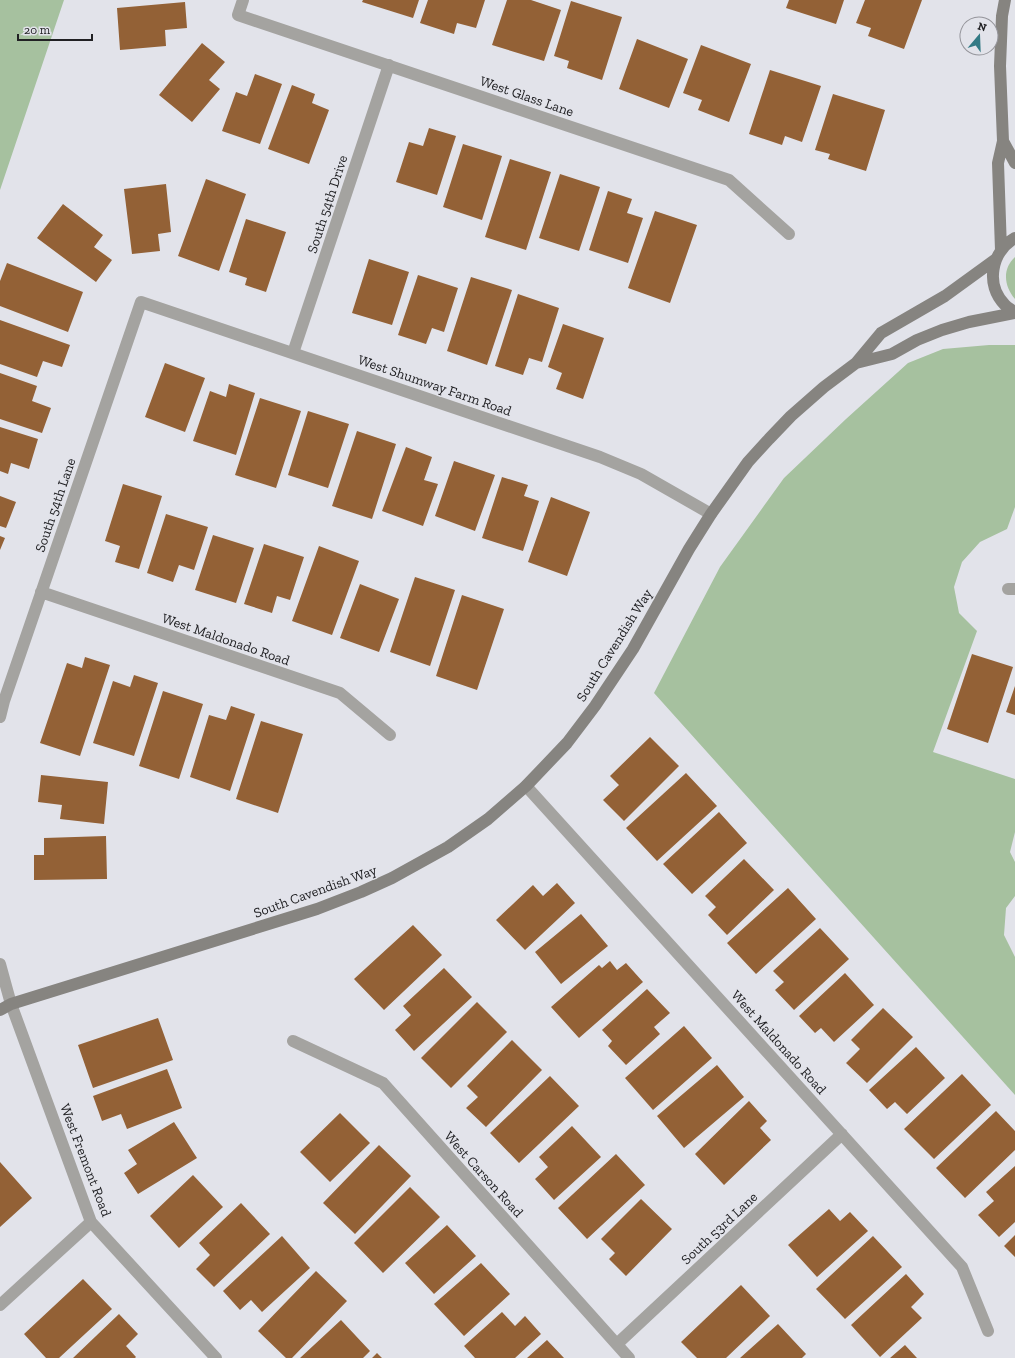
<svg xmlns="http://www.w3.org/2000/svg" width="1015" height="1358" viewBox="0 0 1015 1358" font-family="'Zilla Slab',serif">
<rect width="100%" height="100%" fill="#e2e3ea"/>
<path fill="#a6c19f" d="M0,0H64L0,190Z
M1015,257V299C1004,286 1002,269 1015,257Z
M989,345H1015V507L1007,529L980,542L962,562L954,587L959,613L977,631L933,752L1015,779V832L1010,852L1015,862V896L1006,908L1004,935L1015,957V1095L654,693L720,567L784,478L846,419L908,363L943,349Z"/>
<path fill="#936136" d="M363,0H419L413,18L362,2Z
M428,0H485L476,28L457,23L454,34L420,23Z
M507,0H531L561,10L544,61L492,45Z
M789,0H844L836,24L786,8Z
M865,0H922L904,49L868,36L871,28L856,23Z
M571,1L622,17L602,80L567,68L569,61L554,56Z
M185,2L187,28L165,30L166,46L120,50L117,8Z
M637,39L688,59L669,108L619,89Z
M202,43L225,62L209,80L220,89L192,122L159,95Z
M701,45L751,64L729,122L698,110L702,100L683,93Z
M770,70L821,86L802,142L785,136L782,145L749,134Z
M255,74L282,84L260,144L222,131L236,92L247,96Z
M292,85L315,94L312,103L329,110L309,164L268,149Z
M833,94L885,110L866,171L828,159L830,154L815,150Z
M429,128L456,136L437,195L396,182L409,142L423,146Z
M463,144L502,156L482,220L443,207Z
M510,159L551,172L526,250L485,237Z
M560,174L600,187L579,251L539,238Z
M206,179L246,194L219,271L178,256Z
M166,184L171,232L158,234L160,251L132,254L124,189Z
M608,191L632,199L627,213L643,218L628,263L589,250Z
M63,204L103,235L94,247L112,260L96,282L37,238Z
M655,211L697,225L670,303L628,288Z
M246,219L286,232L266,292L245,285L247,278L229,272Z
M369,259L409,272L392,325L352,313Z
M7,263L83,292L68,332L0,306V281Z
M418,275L458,288L444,332L432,328L426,344L398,335Z
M471,277L512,290L487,365L447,351Z
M518,294L559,308L542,362L529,358L523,375L495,366Z
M0,320L70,345L62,367L43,361L37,377L0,364Z
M563,324L604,338L583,399L556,389L562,373L548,367Z
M165,363L205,378L185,432L145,417Z
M0,373L37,386L32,401L51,408L42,433L0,419Z
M229,384L255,393L236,455L193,441L210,391L226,397Z
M260,398L301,411L276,488L235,475Z
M308,411L349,424L328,488L288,475Z
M0,427L38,439L29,469L11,463L8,474L0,471Z
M357,431L396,444L372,519L332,506Z
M406,447L432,457L424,480L438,484L423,526L382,511Z
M454,461L495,475L475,531L435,516Z
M502,477L528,485L524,496L539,501L523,551L482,538Z
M123,484L162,496L139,569L115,562L120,546L105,541Z
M0,496L16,502L6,528L0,526Z
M551,497L590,512L567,576L528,562Z
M166,514L208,527L194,570L179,565L173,582L147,573Z
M213,535L254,548L236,603L195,590Z
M0,536L5,538L0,550Z
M264,544L304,557L290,600L277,596L272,613L244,604Z
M319,546L359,561L332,635L292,621Z
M415,577L455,590L430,666L390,652Z
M360,584L399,599L379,652L340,638Z
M462,595L504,609L477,690L436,676Z
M972,654L1013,667L988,743L947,729Z
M85,657L110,665L80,756L40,743L67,663L82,668Z
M134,675L158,683L134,756L93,743L113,681L130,687Z
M1015,686V715L1006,712Z
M163,691L203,704L179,779L139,766Z
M231,706L255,714L230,791L190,777L209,715L226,720Z
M261,721L303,734L278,813L236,799Z
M650,737L679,766L624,821L603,800L619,785L610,776Z
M686,773L717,806L657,861L626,828Z
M41,775L108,782L104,824L60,819L62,805L38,802Z
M719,812L747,843L692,894L663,864Z
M106,836L107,879L34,880V855H44V838Z
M744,859L774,890L727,935L708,915L716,907L705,896Z
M557,883L575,903L525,950L496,920L533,885L543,896Z
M788,888L816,919L756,974L727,943Z
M581,914L608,946L561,984L535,952Z
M413,925L442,955L384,1010L354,979Z
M820,928L849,959L794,1010L775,990L784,982L773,971Z
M610,961L617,970L626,963L643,982L579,1038L551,1007L599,965L602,968Z
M444,968L472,997L414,1051L395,1030L411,1015L403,1006Z
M845,973L874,1005L834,1042L821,1028L815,1033L799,1016Z
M647,989L670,1013L654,1027L660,1034L626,1065L608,1046L612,1041L602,1030Z
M477,1002L507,1032L451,1088L421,1058Z
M883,1008L913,1037L867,1083L846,1063L860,1049L851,1040Z
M158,1018L173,1060L93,1088L78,1045Z
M684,1026L712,1058L653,1110L625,1078Z
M512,1040L542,1070L486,1127L466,1108L478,1097L467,1086Z
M916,1047L945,1078L907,1114L895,1102L887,1109L869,1090Z
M717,1065L744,1097L684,1148L657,1116Z
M167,1069L182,1108L127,1129L121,1114L102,1121L93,1096Z
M962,1074L991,1105L934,1159L904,1129Z
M550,1076L579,1106L519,1163L490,1133Z
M749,1101L767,1121L760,1128L771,1140L724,1185L695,1154Z
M996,1111L1015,1131V1150L965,1198L936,1168Z
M340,1113L370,1143L330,1182L300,1152Z
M174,1122L197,1158L138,1194L124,1173L137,1164L128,1150Z
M572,1126L601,1157L554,1200L535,1179L548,1167L539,1157Z
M379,1145L411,1176L355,1234L323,1203Z
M616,1154L645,1185L587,1239L558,1208Z
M0,1162L32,1198L0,1227Z
M1015,1166V1222L999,1237L978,1215L994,1201L986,1192Z
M193,1175L223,1207L179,1248L150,1216Z
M410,1187L440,1217L383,1273L354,1243Z
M641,1199L672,1229L626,1276L609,1259L615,1253L601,1239Z
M241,1203L270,1234L214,1287L196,1269L210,1255L199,1243Z
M829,1209L840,1221L850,1212L868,1231L817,1277L788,1245Z
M447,1225L476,1256L434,1294L405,1263Z
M1015,1235V1257L1004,1246Z
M282,1236L310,1268L262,1312L251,1300L240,1310L223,1291Z
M873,1236L902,1267L845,1319L816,1289Z
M481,1263L510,1294L464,1336L434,1304Z
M316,1271L347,1301L292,1358H286L258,1331Z
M906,1274L924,1294L911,1307L922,1318L880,1357L851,1325Z
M83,1279L112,1309L59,1358H46L24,1334Z
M741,1285L770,1316L726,1358H697L681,1342Z
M502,1312L515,1326L525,1316L541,1334L515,1358H475L464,1346Z
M119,1314L138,1334L126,1346L136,1357L135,1358H73Z
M341,1320L370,1351L363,1358H300Z
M778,1324L806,1354L802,1358H740Z
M547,1340L564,1358H527Z
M905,1345L917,1358H890Z
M377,1353L382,1358H372Z"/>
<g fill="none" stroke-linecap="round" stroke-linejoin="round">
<path stroke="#a4a3a0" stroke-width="12" d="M243,0L238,15L729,180L789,234
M293,353L389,65
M1008,589H1015
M41,592L340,693L390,735
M0,717L4,701L141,302L600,457L641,474L711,514
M526,786L962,1267L988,1331
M0,964L11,1004L91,1222L216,1358
M293,1041L383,1083L629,1358
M0,1305L91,1222
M617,1344L842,1134"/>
<path stroke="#868480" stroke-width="12" d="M1003,141L1015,163
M1015,238C991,252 985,285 1005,305C1008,308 1012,310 1015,313
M1001,250L998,163L1003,141L1000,66L1002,16L1005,0
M856,363L892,354L917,340L942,330L969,322L1015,313
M0,1010L11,1004L317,909L361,892L392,878L448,847L488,819L526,786L567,743L595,706L633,649L689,549L711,514L748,462L769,439L791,416L824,387L856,363L881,333L945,296L996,259"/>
</g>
<g text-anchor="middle" stroke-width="3" stroke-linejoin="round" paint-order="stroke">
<g font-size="14" fill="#212124" stroke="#e2e3ea">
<text transform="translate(527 96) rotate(19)" y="5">West Glass Lane</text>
<text transform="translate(327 204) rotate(-72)" y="5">South 54th Drive</text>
<text transform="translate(435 385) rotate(19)" y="5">West Shumway Farm Road</text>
<text transform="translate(55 505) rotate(-71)" y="5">South 54th Lane</text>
<text transform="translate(226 639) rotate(19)" y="5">West Maldonado Road</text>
<text transform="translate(614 645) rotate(-58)" y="5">South Cavendish Way</text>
<text transform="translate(315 891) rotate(-20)" y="5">South Cavendish Way</text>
<text transform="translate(779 1042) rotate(48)" y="5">West Maldonado Road</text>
<text transform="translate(86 1160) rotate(69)" y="5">West Fremont Road</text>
<text transform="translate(484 1174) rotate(48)" y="5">West Carson Road</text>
<text transform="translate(719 1228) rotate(-43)" y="5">South 53rd Lane</text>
</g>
</g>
<g transform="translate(979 36) rotate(19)"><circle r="19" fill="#e2e3ea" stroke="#95959b"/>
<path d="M0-3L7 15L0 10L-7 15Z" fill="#337a85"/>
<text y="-6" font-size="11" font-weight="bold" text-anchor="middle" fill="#212124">N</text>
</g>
<path d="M18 34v6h74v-6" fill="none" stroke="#212124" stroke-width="2"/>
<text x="24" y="34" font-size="12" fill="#212124" stroke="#e2e3ea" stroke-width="3" paint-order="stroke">20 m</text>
</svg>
